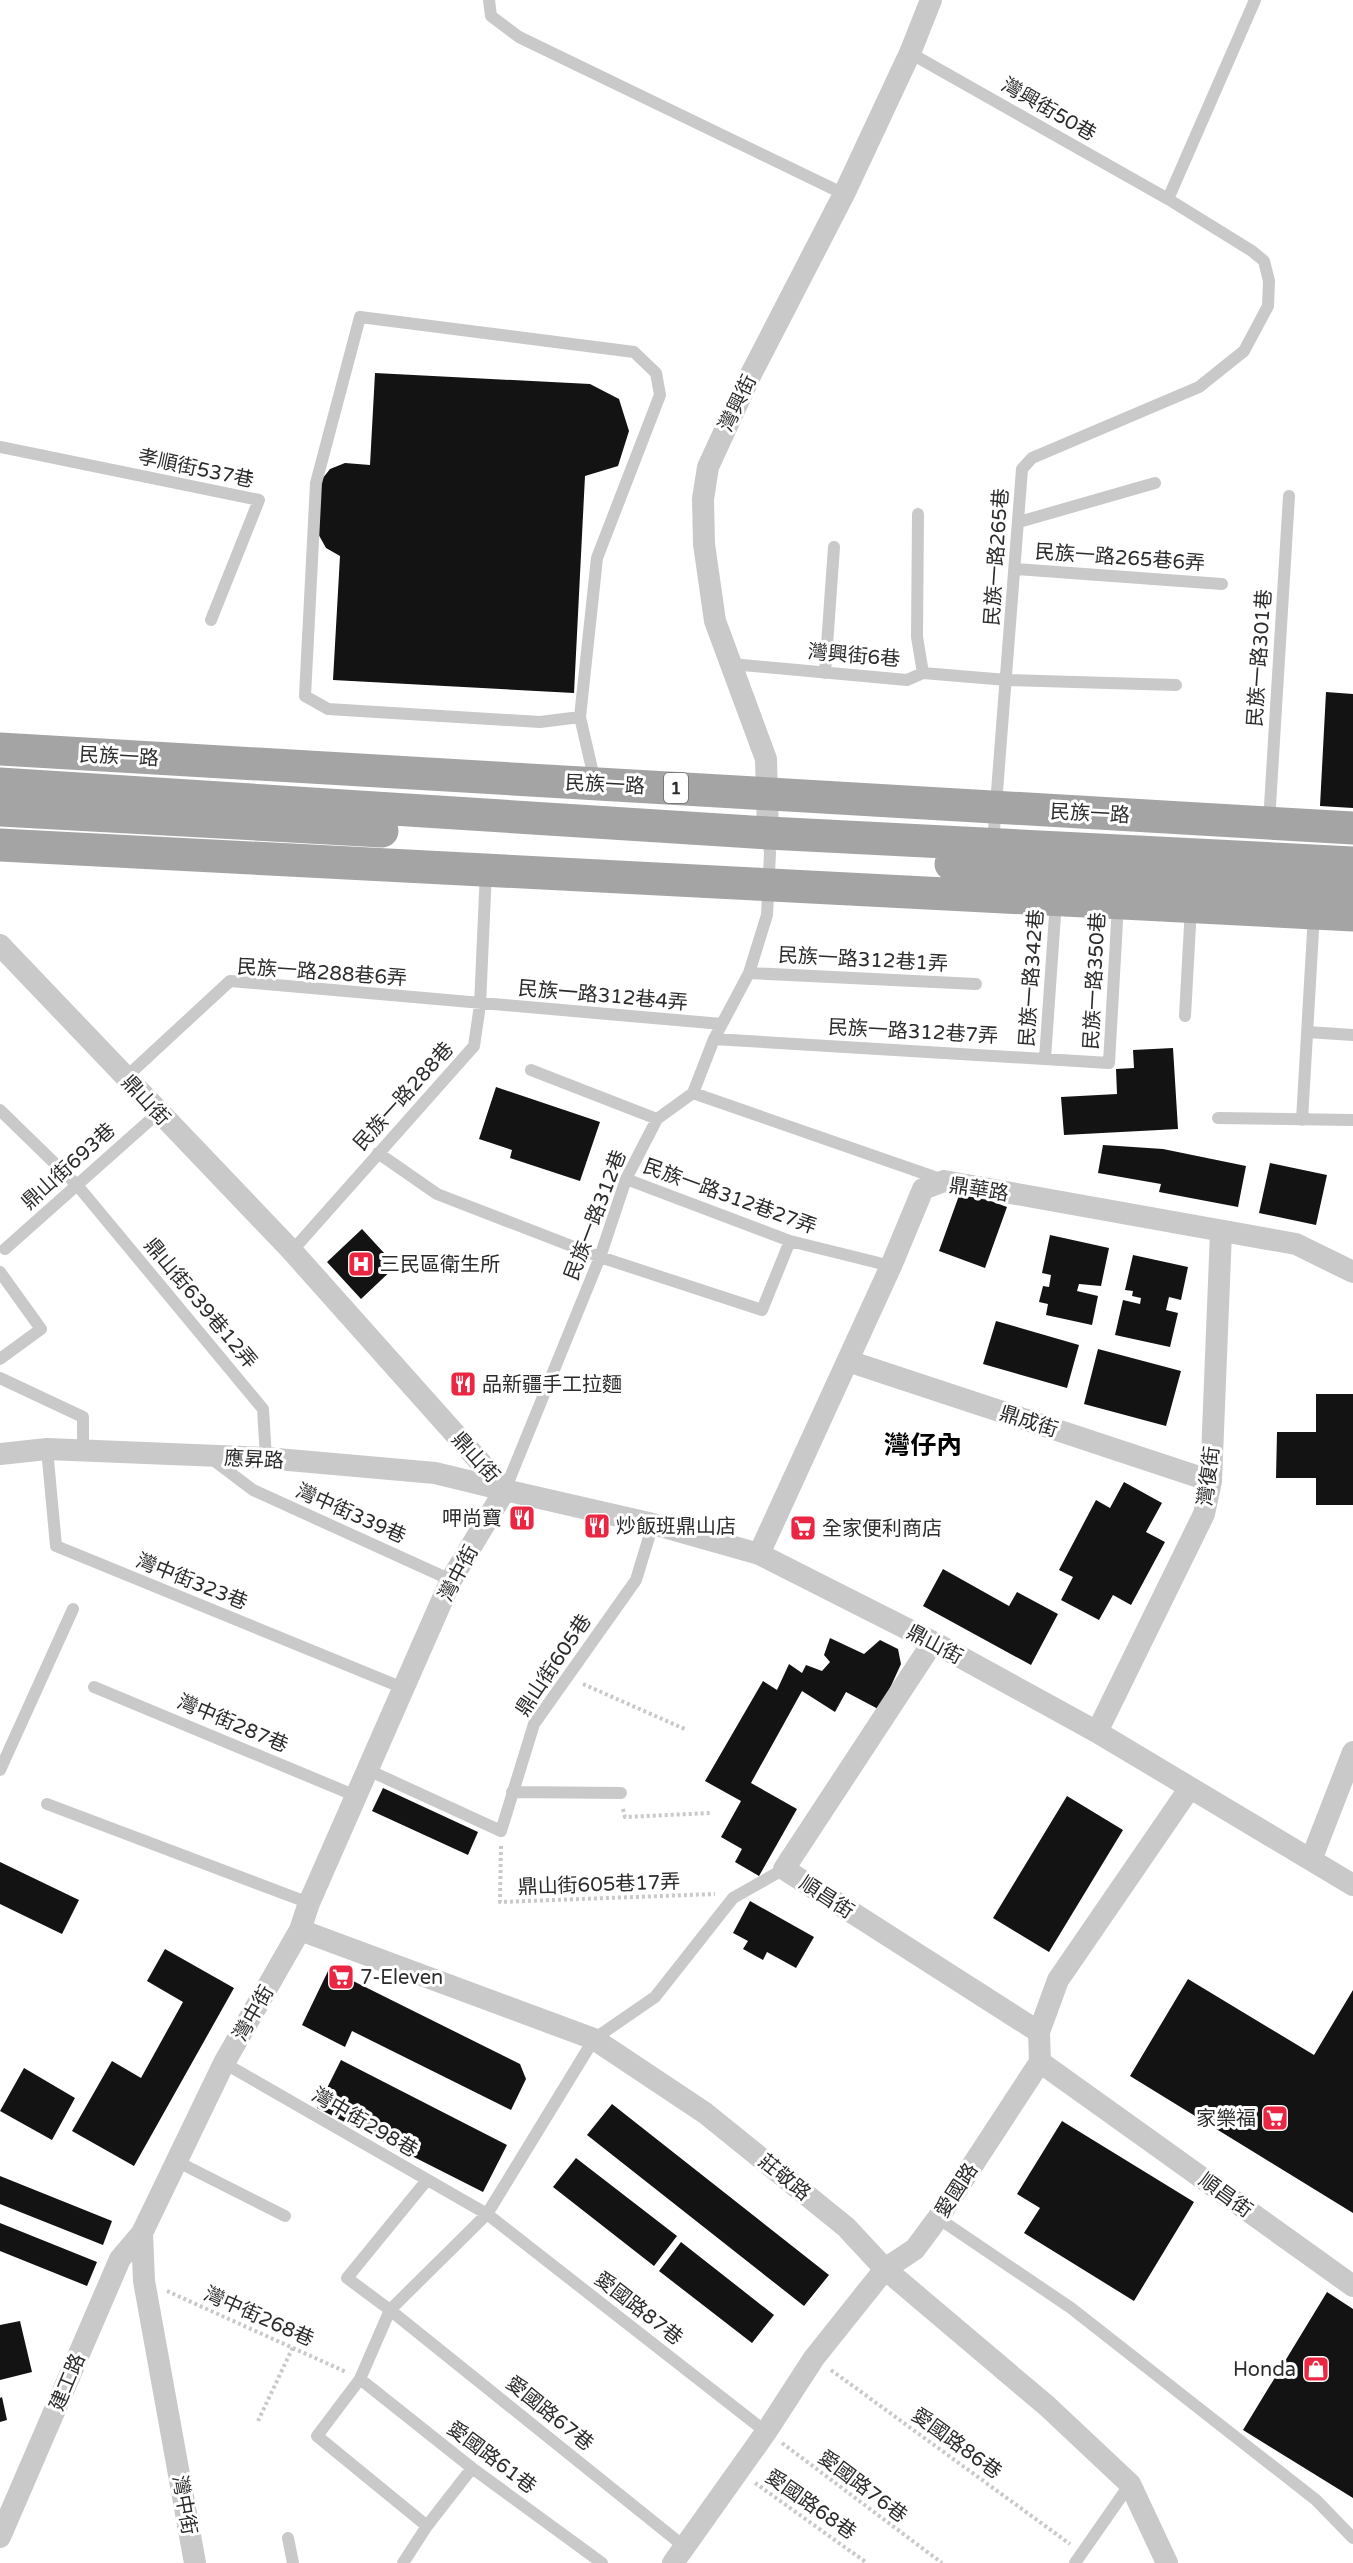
<svg xmlns="http://www.w3.org/2000/svg" width="1353" height="2563" viewBox="0 0 1353 2563" font-family="'Varela Round','Noto Sans TC',sans-serif">
<rect width="100%" height="100%" fill="#fff"/>
<path fill="#131313" d="M375,373L590,384L619,399L629,431L618,466L585,476L574,693L333,680L340,556L326,548L316,530L319,483L330,469L345,463L370,465Z
M1326,692L1353,694V808L1320,806Z
M1173,1048L1178,1129L1064,1135L1061,1097L1117,1094L1116,1069L1134,1068L1133,1050Z
M496,1087L600,1122L580,1181L510,1158L512,1150L479,1139Z
M1103,1145L1163,1149L1246,1166L1238,1207L1159,1192L1161,1184L1098,1173Z
M1270,1163L1327,1175L1316,1225L1259,1213Z
M961,1190L1007,1207L985,1268L939,1251Z
M362,1229L396,1266L361,1299L327,1262Z
M1050,1235L1109,1248L1101,1286L1079,1284L1077,1291L1098,1296L1092,1325L1046,1315L1048,1304L1039,1302L1043,1286L1049,1287L1051,1275L1042,1273Z
M1133,1255L1188,1267L1181,1300L1169,1297L1166,1310L1178,1313L1170,1347L1115,1335L1123,1300L1140,1304L1141,1298L1132,1296L1133,1291L1125,1290Z
M996,1321L1079,1345L1067,1388L983,1364Z
M1098,1349L1181,1371L1166,1426L1084,1404Z
M1316,1394H1353V1505H1316V1478H1276L1277,1432H1316Z
M1124,1482L1162,1503L1146,1532L1165,1542L1131,1605L1113,1595L1099,1620L1061,1600L1073,1577L1059,1570L1096,1500L1110,1508Z
M943,1569L1009,1606L1017,1592L1058,1614L1031,1665L923,1606Z
M830,1638L864,1654L880,1640L898,1649L901,1664L880,1710L846,1692L835,1712L802,1691L751,1783L797,1809L759,1876L735,1862L742,1849L721,1837L741,1801L705,1781L763,1681L777,1690L789,1664L802,1673L806,1665L822,1671L830,1662L824,1655Z
M383,1788L478,1832L468,1855L372,1811Z
M1067,1796L1123,1830L1049,1952L993,1918Z
M0,1862L79,1900L62,1934L0,1904Z
M750,1901L814,1937L796,1968L767,1952L763,1960L743,1949L748,1941L733,1933Z
M165,1949L234,1988L134,2166L72,2131L112,2061L141,2078L183,2002L147,1981Z
M329,1969L520,2064L526,2079L511,2110L352,2031L345,2047L302,2025Z
M1188,1979L1314,2055L1353,1990V2213L1130,2076Z
M341,2060L507,2145L483,2192L317,2108Z
M24,2068L75,2098L52,2140L0,2111Z
M612,2104L829,2275L804,2306L587,2135Z
M1062,2121L1194,2202L1134,2301L1024,2233L1040,2208L1017,2194Z
M576,2158L677,2236L654,2266L553,2187Z
M0,2176L112,2221L103,2245L0,2204Z
M0,2223L97,2262L87,2286L0,2251Z
M681,2242L774,2315L752,2343L659,2271Z
M1327,2292L1353,2309V2498L1243,2430Z
M20,2321L32,2372L0,2380V2325Z
M2,2397L7,2420L0,2422V2398Z"/>
<g fill="none" stroke-linecap="round" stroke-linejoin="round">
<path stroke="#c9c9c9" stroke-width="4" stroke-dasharray="3 3" stroke-linecap="butt" d="M583,1684L687,1730
M623,1809L625,1817L711,1813
M501,1846L500,1902L715,1894
M167,2291L346,2372
M831,2370L1070,2544
M258,2421L293,2347
M782,2443L942,2563
M755,2483L867,2563"/>
<path stroke="#c9c9c9" stroke-width="12" d="M489,0L491,16L519,37L844,194
M910,53L1168,199L1252,251L1264,261L1269,281L1268,306L1244,351L1199,387L1032,458L1022,469L993,843
M1168,199L1255,0
M0,447L259,500L211,620
M918,514L917,637L923,673
M1019,522L1155,483
M1015,569L1222,584
M731,664L907,680L923,673L1007,680L1176,685
M825,673L834,547
M580,717L540,722L328,709L305,696L316,483L360,317L634,352L656,373L660,395L597,558L580,717L595,782
M1269,822L1289,496
M749,973L976,984
M1185,1016L1191,907
M1307,1032L1353,1035
M714,1039L1109,1063L1118,904
M1045,1058L1056,901
M531,1070L657,1119
M125,1078L230,981L722,1024
M693,1093L943,1180
M0,1110L77,1185L263,1409L266,1458
M1218,1118L1353,1120
M1302,1120L1314,914
M378,1153L437,1194L600,1257L762,1310L790,1241
M626,1179L790,1241L891,1266
M5,1249L158,1113
M292,1251L474,1046L480,1005L486,871
M0,1272L41,1329L0,1359
M0,1378L83,1417V1452
M47,1449L56,1546L403,1688
M212,1459L253,1490L451,1580
M505,1490L600,1257L626,1179L657,1119L693,1093L714,1039L749,973L767,915L770,853L768,836
M94,1687L356,1796
M0,1770L73,1609
M368,1770L501,1831L534,1724L636,1580L653,1524
M512,1792L621,1793
M47,1804L309,1903
M224,2063L487,2214L766,2432
M178,2162L285,2216
M427,2180L347,2278L390,2310L686,2548
M938,2218L1071,2308L1316,2500L1353,2538
M360,2379L472,2468L602,2563
M427,2526L317,2436L360,2379L390,2310L487,2214L594,2039L655,1997L733,1898L784,1869
M288,2538L293,2563
M403,2563L427,2526L472,2468
M1075,2563L1130,2484"/>
<path stroke="#c9c9c9" stroke-width="22" d="M768,833L766,759L715,621L704,544L703,499L708,467L750,376L844,194L910,53L931,0
M0,945L292,1251L505,1490L653,1524L759,1554L933,1642L1097,1732L1353,1885
M848,1361L1211,1481
M0,1454L47,1449L266,1458L435,1473L505,1490L451,1580L309,1903L300,1930L224,2063L142,2233L144,2281L195,2563
M759,1554L891,1266L923,1189L944,1181L1296,1244L1353,1272
M933,1642L784,1869L1039,2032
M1097,1732L1204,1514L1211,1481L1221,1232
M1311,1860L1353,1752
M300,1930L594,2039L705,2113L846,2227L885,2269L1047,2406L1130,2484L1167,2563
M1040,2062L1353,2286
M0,2537L120,2259L142,2233
M673,2563L766,2432L814,2358L885,2269L915,2249L938,2218L1040,2062L1039,2032L1058,1980L1189,1789"/>
<path stroke="#a4a4a4" stroke-width="33" d="M0,749L1353,828
M0,784L768,833L1353,863
M0,810L382,831
M0,845L1353,915
M951,864L1353,888"/>
</g>
<defs>
<symbol id="hospital-square" viewBox="-11 -11 22 22"><rect x="-9" y="-9" width="18" height="18" rx="4" fill="#eb2643" stroke="#fff"/><path d="M-5-5h3v3.5h4V-5h3V5h-3V1.5h-4V5h-3Z" fill="#fff"/></symbol>
<symbol id="restaurant-square" viewBox="-11 -11 22 22"><rect x="-9" y="-9" width="18" height="18" rx="4" fill="#eb2643" stroke="#fff"/><path d="M-5-6h1v4h1v-4h1v4h1v-4h1v5L-1.5 .5V6h-2V.5L-5-1ZM5-6V6H3V1.5H1.5Q1.5-4 5-6Z" fill="#fff"/></symbol>
<symbol id="supermarket-square" viewBox="-11 -11 22 22"><rect x="-9" y="-9" width="18" height="18" rx="4" fill="#eb2643" stroke="#fff"/><path d="M-6-5.5h2.5l.6 2H6L4.5 2H-2.5L-4.4-4H-6ZM-1.5 3.2a1.3 1.3 0 1 0 .1 0ZM3 3.2a1.3 1.3 0 1 0 .1 0Z" fill="#fff"/></symbol>
<symbol id="shop-square" viewBox="-11 -11 22 22"><rect x="-9" y="-9" width="18" height="18" rx="4" fill="#eb2643" stroke="#fff"/><path d="M-5-2.5h2.3a2.7 3.5 0 0 1 5.4 0H5L5.5 6h-11ZM-1.5-2.5h3a1.5 2.3 0 0 0-3 0Z" fill="#fff"/></symbol>
</defs>
<g fill-rule="evenodd">
<use href="#hospital-square" x="346" y="1249" width="30" height="30"/>
<use href="#restaurant-square" x="448" y="1369" width="30" height="30"/>
<use href="#restaurant-square" x="507" y="1503" width="30" height="30"/>
<use href="#restaurant-square" x="582" y="1511" width="30" height="30"/>
<use href="#supermarket-square" x="788" y="1513" width="30" height="30"/>
<use href="#supermarket-square" x="326" y="1962" width="30" height="30"/>
<use href="#supermarket-square" x="1260" y="2103" width="30" height="30"/>
<use href="#shop-square" x="1301" y="2354" width="30" height="30"/>
</g>
<g text-anchor="middle" stroke-width="6" stroke-linejoin="round" paint-order="stroke">
<rect fill="#fff" stroke="#6b6b6b" stroke-width="1.5" x="664" y="773" width="24" height="30" rx="4.5"/>
<g font-size="18" font-weight="bold" fill="#2c2c2c">
<text x="676" y="794">1</text>
</g>
<g font-size="20" fill="#2c2c2c" stroke="#fff">
<text transform="translate(1049 109) rotate(30)" y="7">灣興街50巷</text>
<text transform="translate(737 403) rotate(-64)" y="7">灣興街</text>
<text transform="translate(196 468) rotate(12)" y="7">孝順街537巷</text>
<text transform="translate(996 557) rotate(-86)" y="7">民族一路265巷</text>
<text transform="translate(1120 557) rotate(4)" y="7">民族一路265巷6弄</text>
<text transform="translate(854 655) rotate(5)" y="7">灣興街6巷</text>
<text transform="translate(1259 658) rotate(-86)" y="7">民族一路301巷</text>
<text transform="translate(119 756) rotate(3)" y="7">民族一路</text>
<text transform="translate(605 784) rotate(3)" y="7">民族一路</text>
<text transform="translate(1090 813) rotate(3)" y="7">民族一路</text>
<text transform="translate(863 959) rotate(3)" y="7">民族一路312巷1弄</text>
<text transform="translate(322 972) rotate(4)" y="7">民族一路288巷6弄</text>
<text transform="translate(1031 978) rotate(-86)" y="7">民族一路342巷</text>
<text transform="translate(1094 981) rotate(-87)" y="7">民族一路350巷</text>
<text transform="translate(603 995) rotate(5)" y="7">民族一路312巷4弄</text>
<text transform="translate(913 1031) rotate(3)" y="7">民族一路312巷7弄</text>
<text transform="translate(403 1096) rotate(-48)" y="7">民族一路288巷</text>
<text transform="translate(146 1100) rotate(47)" y="7">鼎山街</text>
<text transform="translate(68 1166) rotate(-42)" y="7">鼎山街693巷</text>
<text transform="translate(979 1189) rotate(9)" y="7">鼎華路</text>
<text transform="translate(730 1196) rotate(20)" y="7">民族一路312巷27弄</text>
<text transform="translate(595 1215) rotate(-69)" y="7">民族一路312巷</text>
<text transform="translate(201 1303) rotate(50)" y="7">鼎山街639巷12弄</text>
<text transform="translate(1029 1421) rotate(18)" y="7">鼎成街</text>
<text transform="translate(476 1457) rotate(48)" y="7">鼎山街</text>
<text transform="translate(254 1459) rotate(3)" y="7">應昇路</text>
<text transform="translate(1208 1476) rotate(-83)" y="7">灣復街</text>
<text transform="translate(351 1513) rotate(24)" y="7">灣中街339巷</text>
<text transform="translate(458 1573) rotate(-62)" y="7">灣中街</text>
<text transform="translate(192 1581) rotate(22)" y="7">灣中街323巷</text>
<text transform="translate(935 1644) rotate(28)" y="7">鼎山街</text>
<text transform="translate(553 1665) rotate(-56)" y="7">鼎山街605巷</text>
<text transform="translate(233 1723) rotate(23)" y="7">灣中街287巷</text>
<text transform="translate(599 1884) rotate(-2)" y="7">鼎山街605巷17弄</text>
<text transform="translate(827 1897) rotate(33)" y="7">順昌街</text>
<text transform="translate(253 2013) rotate(-60)" y="7">灣中街</text>
<text transform="translate(365 2122) rotate(30)" y="7">灣中街298巷</text>
<text transform="translate(785 2177) rotate(39)" y="7">莊敬路</text>
<text transform="translate(956 2190) rotate(-57)" y="7">愛國路</text>
<text transform="translate(1226 2195) rotate(36)" y="7">順昌街</text>
<text transform="translate(639 2308) rotate(38)" y="7">愛國路87巷</text>
<text transform="translate(259 2316) rotate(24)" y="7">灣中街268巷</text>
<text transform="translate(67 2382) rotate(-67)" y="7">建工路</text>
<text transform="translate(550 2413) rotate(39)" y="7">愛國路67巷</text>
<text transform="translate(957 2443) rotate(36)" y="7">愛國路86巷</text>
<text transform="translate(492 2457) rotate(37)" y="7">愛國路61巷</text>
<text transform="translate(863 2486) rotate(37)" y="7">愛國路76巷</text>
<text transform="translate(811 2504) rotate(35)" y="7">愛國路68巷</text>
<text transform="translate(185 2505) rotate(80)" y="7">灣中街</text>
</g>
<g font-size="20" fill="#2c2c2c" stroke="#fff" text-anchor="start">
<text x="380" y="1271">三民區衛生所</text>
<text x="482" y="1391">品新疆手工拉麵</text>
<text x="502" y="1525" text-anchor="end">呷尚寶</text>
<text x="616" y="1533">炒飯班鼎山店</text>
<text x="822" y="1535">全家便利商店</text>
<text x="360" y="1984">7-Eleven</text>
<text x="1256" y="2125" text-anchor="end">家樂福</text>
<text x="1296" y="2376" text-anchor="end">Honda</text>
</g>
<g font-size="26" font-weight="bold" fill="#000" stroke="#fff">
<text x="923" y="1454">灣仔內</text>
</g>
</g>
</svg>
